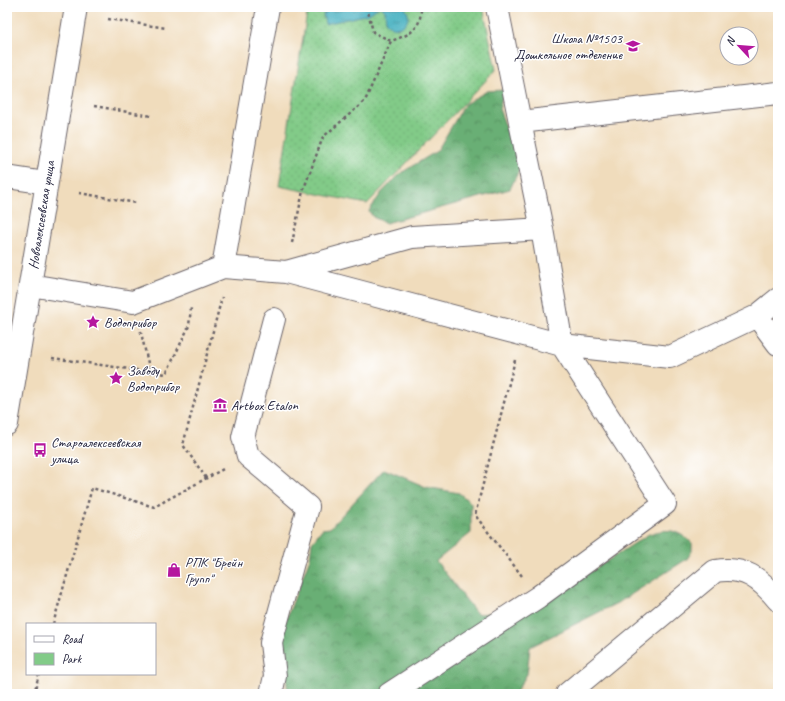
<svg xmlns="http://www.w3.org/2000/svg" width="785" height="701" viewBox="0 0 785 701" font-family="Caveat,sans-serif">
<defs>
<pattern id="green-dots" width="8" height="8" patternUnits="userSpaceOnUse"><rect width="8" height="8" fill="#82cb88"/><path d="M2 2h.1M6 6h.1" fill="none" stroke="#70ae76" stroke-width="1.8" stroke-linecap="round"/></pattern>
<pattern id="forest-crowns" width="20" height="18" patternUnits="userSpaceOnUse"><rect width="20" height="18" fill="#69af74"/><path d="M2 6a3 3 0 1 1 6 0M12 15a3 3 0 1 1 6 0" fill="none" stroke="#568e60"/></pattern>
<pattern id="water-ripples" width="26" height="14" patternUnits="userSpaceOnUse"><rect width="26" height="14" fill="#42afbf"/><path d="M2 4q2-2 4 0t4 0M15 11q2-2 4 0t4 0" fill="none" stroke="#378e9c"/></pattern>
</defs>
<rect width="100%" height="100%" fill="#fff"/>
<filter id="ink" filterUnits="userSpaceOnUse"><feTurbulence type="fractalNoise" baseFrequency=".025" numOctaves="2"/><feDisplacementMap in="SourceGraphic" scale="8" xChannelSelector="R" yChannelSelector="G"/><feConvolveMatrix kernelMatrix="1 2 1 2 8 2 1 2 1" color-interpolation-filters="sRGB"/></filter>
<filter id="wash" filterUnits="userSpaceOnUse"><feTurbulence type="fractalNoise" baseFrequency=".012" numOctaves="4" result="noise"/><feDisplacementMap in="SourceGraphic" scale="16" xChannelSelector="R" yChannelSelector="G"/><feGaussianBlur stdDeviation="0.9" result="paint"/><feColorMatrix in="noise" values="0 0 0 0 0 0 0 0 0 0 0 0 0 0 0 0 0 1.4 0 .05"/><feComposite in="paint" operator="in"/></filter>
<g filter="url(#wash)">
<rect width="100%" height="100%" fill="#f0dcbc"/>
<path fill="url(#green-dots)" stroke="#527662" d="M308,7H483L496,70L367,204L279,186Z"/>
<path fill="url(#forest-crowns)" stroke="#466858" d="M504,90L499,109L514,148L523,162L510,189L386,223L373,217L369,211L382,192L401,173L437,151L465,104L487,91Z
M384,469L426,487L459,493L471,503V533L436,561L477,614L531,610L649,534C668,528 676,529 692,543V551L687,559L621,601L530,647L527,674L515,694H288L285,666L280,635L310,558L312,542L322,529L330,528Z"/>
<path fill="url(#water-ripples)" stroke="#32687d" d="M325,7H334L335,11L354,7H379L369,14L325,24L323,14L326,13Z
M381,7H404C416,19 400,36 386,23L385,11Z"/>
</g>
<g filter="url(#ink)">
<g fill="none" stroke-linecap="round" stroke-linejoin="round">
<defs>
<path id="minor" d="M497,7L520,122L778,93
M520,122L542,229
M7,177L46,183
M223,267L268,7
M286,272L412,237L542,229L562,345L665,504L538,597L389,694
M30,285L133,302L223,267L286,272L562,345L670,357L757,316L778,299
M757,316L778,344
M7,424L76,7
M271,694L275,676L271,643L308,507L248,456L243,437L274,319
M567,694L715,571C744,566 760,578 778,600"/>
</defs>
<use href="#minor" stroke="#6a6368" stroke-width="24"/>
<path stroke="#6a6368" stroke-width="2.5" stroke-dasharray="3 3" stroke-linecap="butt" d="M367,7L373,32L391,41
M108,19L166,28
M94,106L151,116
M79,193L137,203
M292,243L303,191L323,137L365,101L391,41C411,34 421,30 421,7
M52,358L150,372L140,328
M515,360L475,515L522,576
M150,372L166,374L189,326L191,308
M206,478L183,445L222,297
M53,624L92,488L154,507L225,468
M34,694L39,674"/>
<use href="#minor" stroke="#fff" stroke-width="22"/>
</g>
</g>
<defs>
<symbol id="school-bare" viewBox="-9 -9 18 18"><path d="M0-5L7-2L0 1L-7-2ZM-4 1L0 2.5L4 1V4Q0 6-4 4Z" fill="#b5179e" stroke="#fff" stroke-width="2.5" paint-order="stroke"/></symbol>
<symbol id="sight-bare" viewBox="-9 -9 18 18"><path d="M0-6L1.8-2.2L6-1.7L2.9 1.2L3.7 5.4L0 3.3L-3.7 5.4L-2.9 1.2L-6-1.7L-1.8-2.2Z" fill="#b5179e" stroke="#fff" stroke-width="2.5" paint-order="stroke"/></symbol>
<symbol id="museum-bare" viewBox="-9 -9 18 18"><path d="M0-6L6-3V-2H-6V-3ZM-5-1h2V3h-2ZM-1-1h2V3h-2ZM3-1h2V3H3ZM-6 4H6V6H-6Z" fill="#b5179e" stroke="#fff" stroke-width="2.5" paint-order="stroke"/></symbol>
<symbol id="bus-bare" viewBox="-9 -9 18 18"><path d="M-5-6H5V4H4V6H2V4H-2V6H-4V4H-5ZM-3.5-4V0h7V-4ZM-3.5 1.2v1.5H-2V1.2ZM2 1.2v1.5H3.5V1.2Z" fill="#b5179e" stroke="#fff" stroke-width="2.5" paint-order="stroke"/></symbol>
<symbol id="shop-bare" viewBox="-9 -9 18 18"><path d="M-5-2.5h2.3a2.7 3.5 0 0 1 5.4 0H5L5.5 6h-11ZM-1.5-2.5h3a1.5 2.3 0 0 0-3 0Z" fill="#b5179e" stroke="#fff" stroke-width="2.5" paint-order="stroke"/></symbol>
</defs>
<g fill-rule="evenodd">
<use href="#school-bare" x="623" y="36" width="20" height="20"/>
<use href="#sight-bare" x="83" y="312" width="20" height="20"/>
<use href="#sight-bare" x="106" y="368" width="20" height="20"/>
<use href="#museum-bare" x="210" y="395" width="20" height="20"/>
<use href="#bus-bare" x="30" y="440" width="20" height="20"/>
<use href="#shop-bare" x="164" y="560" width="20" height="20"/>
</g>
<g text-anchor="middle" stroke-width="3" stroke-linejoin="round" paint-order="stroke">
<g font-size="14" fill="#22223b" stroke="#fff" text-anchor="start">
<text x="622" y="43" text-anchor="end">Школа №1503<tspan x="622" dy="16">Дошкольное отделение</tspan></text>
<text x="104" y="327">Водоприбор</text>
<text x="127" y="375">Заводу<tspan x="127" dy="16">Водоприбор</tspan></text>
<text x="231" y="410">Artbox Etalon</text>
<text x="51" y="447">Староалексеевская<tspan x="51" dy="16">улица</tspan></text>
<text x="185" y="567">РПК "Брейн<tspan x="185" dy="16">Групп"</tspan></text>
</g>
<g font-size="14" fill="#22223b" stroke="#fff">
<text transform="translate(41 215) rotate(-81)" y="5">Новоалексеевская улица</text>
</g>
</g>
<rect width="785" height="701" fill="none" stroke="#fff" stroke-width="24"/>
<rect x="26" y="623" width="130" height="52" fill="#ffffff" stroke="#a7a7b1"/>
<rect x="34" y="636" width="20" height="6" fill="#ffffff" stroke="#a7a7b1"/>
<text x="62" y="643" font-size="12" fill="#22223b">Road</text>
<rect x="34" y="653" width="20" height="12" fill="#82cb88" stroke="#a7a7b1"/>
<text x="62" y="663" font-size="12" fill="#22223b">Park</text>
<g transform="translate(739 46) rotate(296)"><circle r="19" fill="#ffffff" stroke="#a7a7b1"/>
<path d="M0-3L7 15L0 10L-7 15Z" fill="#b5179e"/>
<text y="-6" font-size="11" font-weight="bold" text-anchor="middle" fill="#22223b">N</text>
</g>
</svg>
